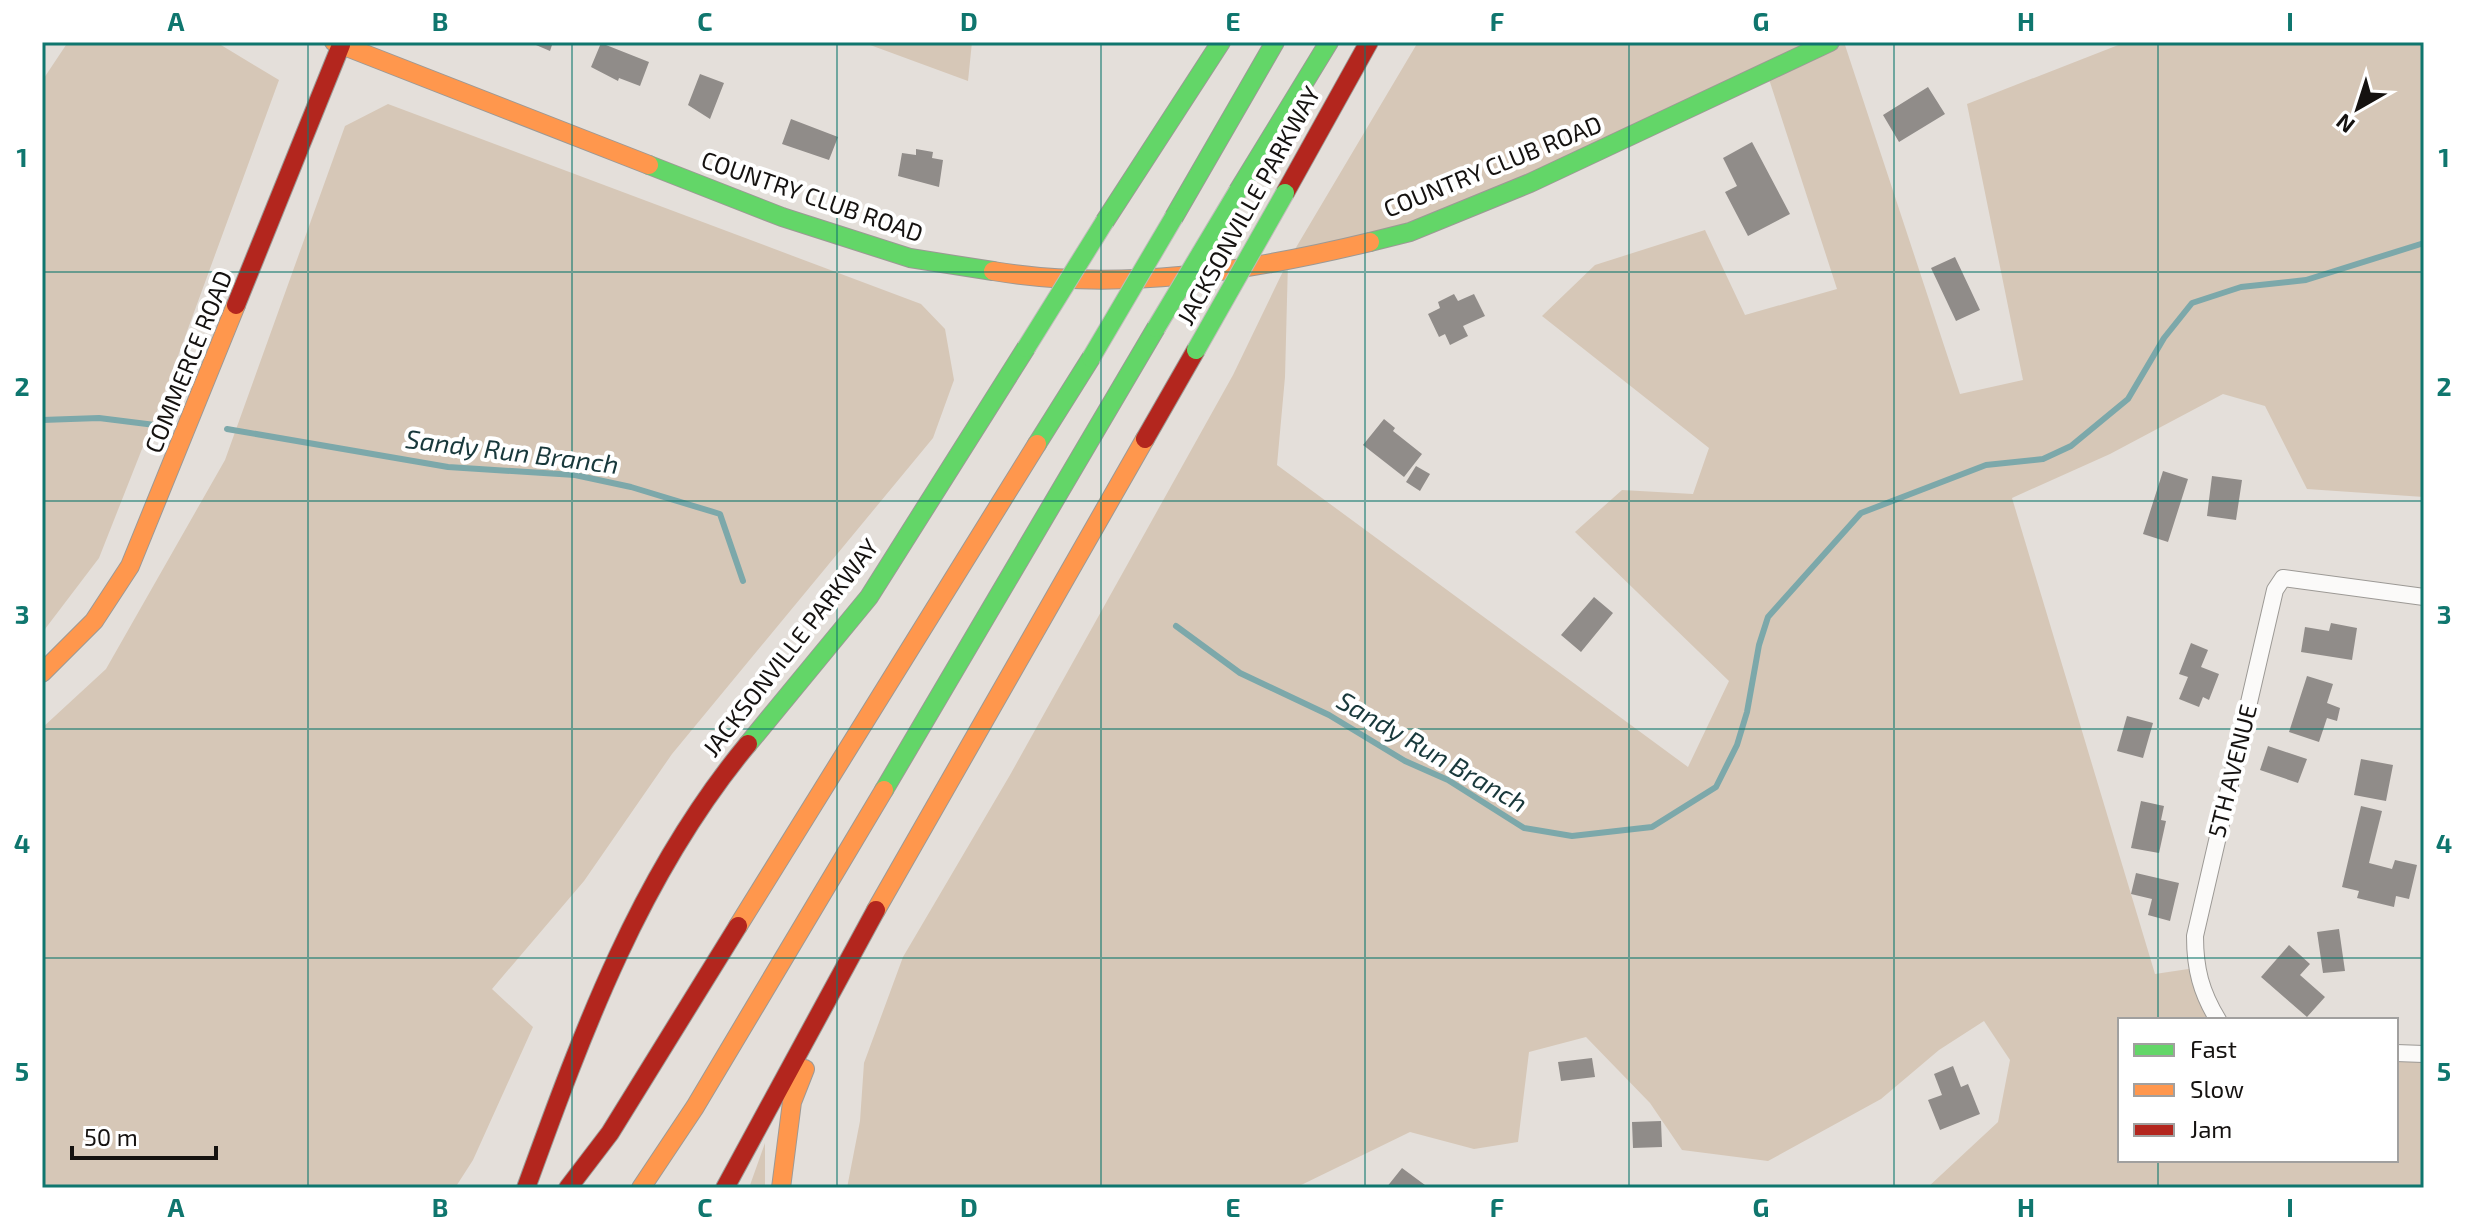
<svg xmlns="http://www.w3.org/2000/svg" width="2466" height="1230" viewBox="0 0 2466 1230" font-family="'Exo 2',sans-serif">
<rect width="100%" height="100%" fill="#e4dfda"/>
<path fill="#d6c7b7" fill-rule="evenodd" d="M68,42H216L279,80L170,378L99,558L42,633V81Z
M862,42H972L968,81Z
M1418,42H1844L1960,394L2023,380L1967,104L2126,42H2424V497L2307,489L2265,406L2223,394L2110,454L2012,498L2155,974L2195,968L2218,1020H2120V1160H2396V1053L2424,1054V1188H1927L1998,1122L2010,1060L1984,1021L1939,1050L1881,1099L1768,1161L1682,1150L1650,1103L1586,1037L1529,1052L1518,1142L1474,1149L1410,1132L1295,1188H847L860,1121L864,1063L903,957L1010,775L1233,375L1288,261ZM1767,73L1837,289L1745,315L1705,230L1595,265L1542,316L1709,448L1693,494L1622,490L1575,532L1729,681L1688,767L1277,465L1285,377L1288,261L1530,183Z
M388,104L921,304L945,329L954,380L933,438L672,754L584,881L492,989L533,1027L473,1160L455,1188H42V728L106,669L225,460L345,126Z
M765,1143V1188H749Z"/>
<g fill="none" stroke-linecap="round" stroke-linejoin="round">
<path stroke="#7ca8aa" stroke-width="6" d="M42,420L99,418L155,425
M227,429L448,467L575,475L631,487L720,514L743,581
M1176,626L1240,673L1329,715L1405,761L1448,780L1524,828L1572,836L1652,827L1716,787L1737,745L1747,712L1759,645L1768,617L1861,513L1986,465L2043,459L2071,446L2128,399L2164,338L2192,303L2241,287L2306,280L2424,243"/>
</g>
<path fill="#908c89" d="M529,42H553L550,51Z
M601,43L649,62L640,86L619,78L618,81L591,67Z
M700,74L724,83L710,119L688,105Z
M1928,87L1945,114L1899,142L1883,115Z
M791,119L838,137L829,160L782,144Z
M1752,142L1790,214L1748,236L1725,192L1737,186L1723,158Z
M916,149L933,152L932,158L943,160L939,187L898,176L902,153L916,155Z
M1955,257L1980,310L1956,321L1931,268Z
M1454,294L1458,301L1474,294L1485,316L1463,326L1468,336L1450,345L1445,334L1439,337L1428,314L1440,308L1438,302Z
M1384,419L1395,428L1393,431L1422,454L1404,477L1363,445Z
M1416,466L1430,474L1420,491L1406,482Z
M2163,471L2188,479L2168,542L2143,534Z
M2212,476L2242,480L2236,520L2207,516Z
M1594,597L1613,613L1581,652L1561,635Z
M2331,623L2357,628L2352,660L2301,652L2305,627L2329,631Z
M2191,643L2208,650L2201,667L2219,674L2209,700L2203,697L2199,707L2179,699L2188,677L2179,674Z
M2307,676L2333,684L2327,703L2340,708L2337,721L2327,718L2319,742L2289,732Z
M2127,716L2153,723L2143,758L2117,751Z
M2268,746L2307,759L2298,783L2260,770Z
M2361,759L2393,765L2386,801L2354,795Z
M2141,801L2164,806L2161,820L2166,821L2159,853L2131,848Z
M2361,806L2382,811L2369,863L2392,869L2395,860L2417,865L2409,899L2396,896L2394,907L2357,898L2359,891L2342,887Z
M2136,873L2179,883L2170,921L2148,915L2152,899L2131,894Z
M2339,929L2345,971L2323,973L2317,932Z
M2289,945L2310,964L2300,975L2325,997L2307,1017L2261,977Z
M1592,1058L1595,1077L1561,1081L1558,1062Z
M1953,1066L1961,1087L1968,1084L1980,1114L1940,1130L1928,1100L1942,1095L1934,1074Z
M1661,1121L1662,1147L1633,1148L1632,1122Z
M1402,1168L1429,1188H1386Z"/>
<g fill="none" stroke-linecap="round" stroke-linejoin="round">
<defs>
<path id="street" d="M2218,1020C2201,992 2195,969 2195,936L2275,590L2283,578L2424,597
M2396,1053L2424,1054"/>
<path id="fast" d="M649,165L782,217L910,258L993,271
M1238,191L1329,42
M1174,217L1275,42
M1105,221L1221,42
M1370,242L1410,232L1530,183L1830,42
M1037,444L1091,358
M748,744L869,597L1026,348
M884,790L1156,328"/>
<path id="slow" d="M334,42L649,165
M993,271C1119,292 1246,272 1370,242
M42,673L94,621L130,566L236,305
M876,910L1145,439
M738,926L1037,444
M641,1188L695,1107L884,790
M781,1188L792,1102L805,1069"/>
<path id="jam" d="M1285,193L1369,42
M236,305L341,45
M1145,439L1196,350
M526,1188C583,1031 640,874 748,744
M568,1188L610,1133L738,926
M725,1188L876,910"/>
</defs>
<use href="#street" stroke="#9c9995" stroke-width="18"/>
<use href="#fast" stroke="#9c9995" stroke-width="20"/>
<use href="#slow" stroke="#9c9995" stroke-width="20"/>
<use href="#jam" stroke="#9c9995" stroke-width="20"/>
<use href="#street" stroke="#fbfaf9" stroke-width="16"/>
<use href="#fast" stroke="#63d668" stroke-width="18"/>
<use href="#slow" stroke="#ff974d" stroke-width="18"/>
<use href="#jam" stroke="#b3261e" stroke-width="18"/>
<defs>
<path id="fast-bridge" d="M1156,328L1238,191
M1026,348L1105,221
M1196,350L1285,193
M1091,358L1174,217"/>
</defs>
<use href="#fast-bridge" stroke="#bebbb9" stroke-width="20" stroke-linecap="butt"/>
<use href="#fast-bridge" stroke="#63d668" stroke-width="18"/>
</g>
<path fill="none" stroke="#0f766e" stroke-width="2" stroke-opacity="0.55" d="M308,42V1188M572,42V1188M837,42V1188M1101,42V1188M1365,42V1188M1629,42V1188M1894,42V1188M2158,42V1020M42,272H2424M42,501H2424M42,729H2424M42,958H2424M2158,1160V1188"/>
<g text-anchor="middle" stroke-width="8" stroke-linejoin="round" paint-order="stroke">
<g font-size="24" fill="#151210" stroke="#fff">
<text transform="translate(1493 167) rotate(-22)" y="8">COUNTRY CLUB ROAD</text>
<text transform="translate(812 197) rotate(19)" y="8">COUNTRY CLUB ROAD</text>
<text transform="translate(1249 206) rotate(-61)" y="8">JACKSONVILLE PARKWAY</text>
<text transform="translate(189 362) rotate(-68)" y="8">COMMERCE ROAD</text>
<text transform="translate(791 648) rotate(-52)" y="8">JACKSONVILLE PARKWAY</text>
<text transform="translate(2233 771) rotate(-76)" y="8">5TH AVENUE</text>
</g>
<g font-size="26" font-style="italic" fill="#18383b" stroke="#fff">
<text transform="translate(512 452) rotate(7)" y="9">Sandy Run Branch</text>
<text transform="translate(1432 752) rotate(30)" y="9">Sandy Run Branch</text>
</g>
</g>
<rect width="2466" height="1230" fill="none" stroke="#ffffff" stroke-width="88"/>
<rect x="2118" y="1018" width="280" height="144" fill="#ffffff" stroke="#a1a09f" stroke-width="2"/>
<rect x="2134" y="1044" width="40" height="12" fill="#63d668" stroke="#a1a09f" stroke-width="2"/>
<text x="2190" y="1058" font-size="24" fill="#151210">Fast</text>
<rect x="2134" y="1084" width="40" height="12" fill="#ff974d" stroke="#a1a09f" stroke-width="2"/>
<text x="2190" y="1098" font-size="24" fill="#151210">Slow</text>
<rect x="2134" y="1124" width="40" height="12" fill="#b3261e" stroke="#a1a09f" stroke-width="2"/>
<text x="2190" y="1138" font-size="24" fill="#151210">Jam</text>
<g transform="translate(2358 108) rotate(219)" stroke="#ffffff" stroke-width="6" paint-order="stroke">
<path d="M0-6L14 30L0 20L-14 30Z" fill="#151210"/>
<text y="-12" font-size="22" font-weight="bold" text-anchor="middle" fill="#151210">N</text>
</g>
<path d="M72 1146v12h144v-12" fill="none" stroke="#151210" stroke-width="4"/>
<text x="84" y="1146" font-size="24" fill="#151210" stroke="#ffffff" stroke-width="6" paint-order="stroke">50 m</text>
<rect x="44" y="44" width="2378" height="1142" fill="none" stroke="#0f766e" stroke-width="3"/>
<g font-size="26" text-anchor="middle" font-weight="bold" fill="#0f766e">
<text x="176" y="31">A</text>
<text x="440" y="31">B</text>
<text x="705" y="31">C</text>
<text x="969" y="31">D</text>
<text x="1233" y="31">E</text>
<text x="1497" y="31">F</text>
<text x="1761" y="31">G</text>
<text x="2026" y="31">H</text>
<text x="2290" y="31">I</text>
<text x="22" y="167">1</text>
<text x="2444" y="167">1</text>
<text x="22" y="396">2</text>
<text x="2444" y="396">2</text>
<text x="22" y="624">3</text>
<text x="2444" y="624">3</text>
<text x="22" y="853">4</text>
<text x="2444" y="853">4</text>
<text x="22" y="1081">5</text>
<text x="2444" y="1081">5</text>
<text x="176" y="1217">A</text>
<text x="440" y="1217">B</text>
<text x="705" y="1217">C</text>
<text x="969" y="1217">D</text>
<text x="1233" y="1217">E</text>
<text x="1497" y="1217">F</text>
<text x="1761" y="1217">G</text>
<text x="2026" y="1217">H</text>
<text x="2290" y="1217">I</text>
</g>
</svg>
